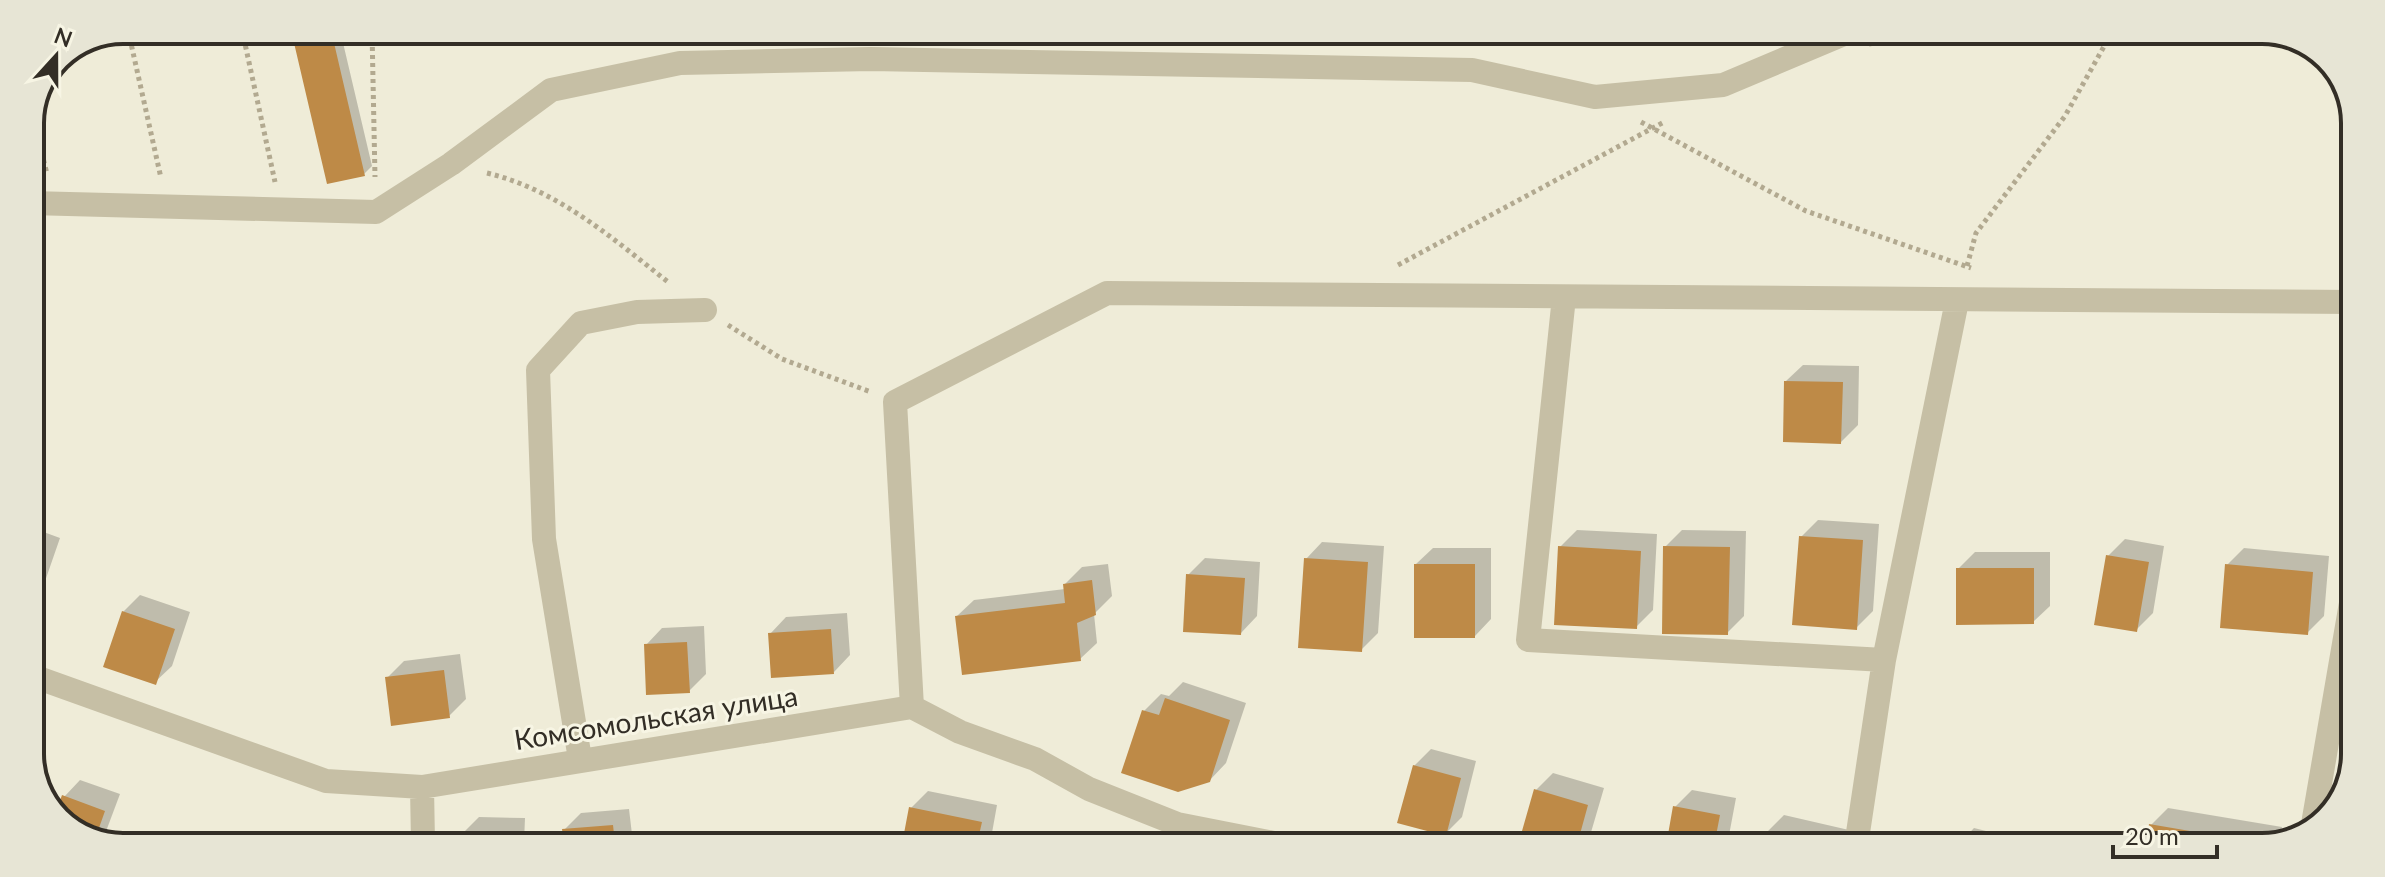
<svg xmlns="http://www.w3.org/2000/svg" width="2385" height="877" viewBox="0 0 2385 877" font-family="Lato,sans-serif">
<rect width="100%" height="100%" fill="#efecd8"/>
<path fill="#0003" d="M293,30H340L372,166L364,174Z
M1803,365L1859,366L1858,425L1841,442L1786,381Z
M1818,520L1879,524L1873,611L1856,628L1801,537Z
M30,527L60,538L43,587L30,599Z
M1577,530L1657,534L1653,610L1636,627L1560,547Z
M1682,530L1746,531L1744,616L1727,633L1665,547Z
M2125,539L2164,546L2153,613L2136,630L2108,556Z
M1322,542L1384,546L1378,633L1361,650L1306,559Z
M1433,548H1491V619L1475,636L1416,564Z
M2244,548L2329,556L2324,616L2307,633L2227,565Z
M1975,552H2050V606L2033,622L1958,569Z
M1205,558L1260,562L1257,616L1241,633L1188,575Z
M1108,564L1112,596L1094,614L1097,643L1080,659L957,616L974,600L1065,589V584L1082,567Z
M140,595L190,612L172,666L155,682L123,612Z
M847,613L850,655L834,672L770,634L786,617Z
M704,626L706,674L689,691L646,645L662,628Z
M460,654L466,699L449,716L387,678L404,661Z
M1183,682L1246,703L1226,763L1209,781L1144,711L1161,694L1169,696Z
M1431,749L1476,761L1462,817L1445,834L1414,766Z
M1553,773L1604,788L1587,846L1520,845L1536,790Z
M80,780L120,794L102,842H93L57,816L64,797Z
M1692,790L1736,798L1727,846H1668L1675,807Z
M928,791L997,805L990,844H904L911,808Z
M2168,808L2282,827L2279,841L2263,847H2147L2151,825Z
M629,809L633,843L651,841V843H566L564,830L581,813Z
M1784,815L1849,830L1846,846H1764L1767,832Z
M479,817L525,818L524,843H462V834Z
M1974,828L2010,837L2008,846H1957Z"/>
<path fill="#be8a47" d="M291,30H331L365,176L327,184Z
M1784,381L1843,382L1841,444L1783,442Z
M1799,536L1863,540L1857,630L1792,625Z
M1558,546L1641,551L1637,629L1554,625Z
M1663,546L1730,547L1728,635L1662,634Z
M30,549L45,555L31,594H30Z
M2106,555L2149,562L2137,632L2094,625Z
M1304,558L1368,562L1362,652L1298,648Z
M1414,564H1475V638H1414Z
M2225,564L2313,572L2308,635L2220,628Z
M1956,568H2034V624L1956,625Z
M1186,574L1245,578L1241,635L1183,632Z
M1092,580L1096,615L1077,623L1081,661L962,675L955,616L1065,603L1063,584Z
M122,611L175,629L156,685L103,667Z
M831,629L834,674L771,678L768,633Z
M687,642L690,693L646,695L644,644Z
M444,670L450,718L391,726L385,677Z
M1165,698L1230,720L1210,782L1178,792L1121,773L1142,710L1159,715Z
M1413,765L1461,778L1446,836L1397,823Z
M1534,789L1588,805L1577,845H1518Z
M62,795L105,811L94,842L55,815Z
M1673,806L1720,815L1714,846H1666Z
M909,807L982,822L977,844H902Z
M2149,824L2266,844L2265,846L2145,847Z
M613,825L615,843H564L562,829Z
M1765,831L1826,845V846H1762Z
M460,833L509,834V843H460Z"/>
<g fill="none" stroke-linecap="round" stroke-linejoin="round">
<path stroke="#b2a990" stroke-width="5" stroke-dasharray="4 4" stroke-linecap="butt" d="M128,30L161,178
M242,30L275,182
M372,31L375,177
M1869,44L1925,34
M32,113L47,174
M1641,122L1806,211L1971,268
M487,173C558,190 612,238 668,282
M1398,265L1664,122
M1967,266L1976,233L2065,116L2111,34
M728,325L782,359L871,392"/>
<path stroke="#c6bfa5" stroke-width="24" d="M30,203L376,212L451,164L551,90L680,63L871,59L1472,70L1595,97L1723,85L1844,34
M1564,297L1528,640L1884,660L1957,301
M30,675L326,781L422,787L912,707L960,732L1035,759L1089,789L1177,824L1284,845
M912,707L895,402L1107,293L2353,302
M580,759L544,539L538,370L581,323L637,312L705,310
M422,787L423,843
M2312,830L2351,603
M1856,846L1884,660"/>
</g>
<g text-anchor="middle" stroke-width="6" stroke-linejoin="round" paint-order="stroke">
<g font-size="28" fill="#332e26" stroke="#f7f5e4">
<text transform="translate(656 718) rotate(-9)" y="10">Комсомольская улица</text>
</g>
</g>
<path d="M0 0H2385V877H0ZM123 44H2262A79 79 0 0 1 2341 123V754A79 79 0 0 1 2262 833H123A79 79 0 0 1 44 754V123A79 79 0 0 1 123 44Z" fill="#e7e5d5" fill-rule="evenodd"/>
<path fill="none" stroke="#332e26" stroke-width="4" d="M123 44H2262A79 79 0 0 1 2341 123V754A79 79 0 0 1 2262 833H123A79 79 0 0 1 44 754V123A79 79 0 0 1 123 44Z"/>
<g transform="translate(56 56) rotate(21)" stroke="#f7f5e4" stroke-width="6" paint-order="stroke">
<path d="M0-6L14 30L0 20L-14 30Z" fill="#332e26"/>
<text y="-12" font-size="22" font-weight="bold" text-anchor="middle" fill="#332e26">N</text>
</g>
<path d="M2113 845v12h104v-12" fill="none" stroke="#332e26" stroke-width="4"/>
<text x="2125" y="845" font-size="24" fill="#332e26" stroke="#f7f5e4" stroke-width="6" paint-order="stroke">20 m</text>
</svg>
